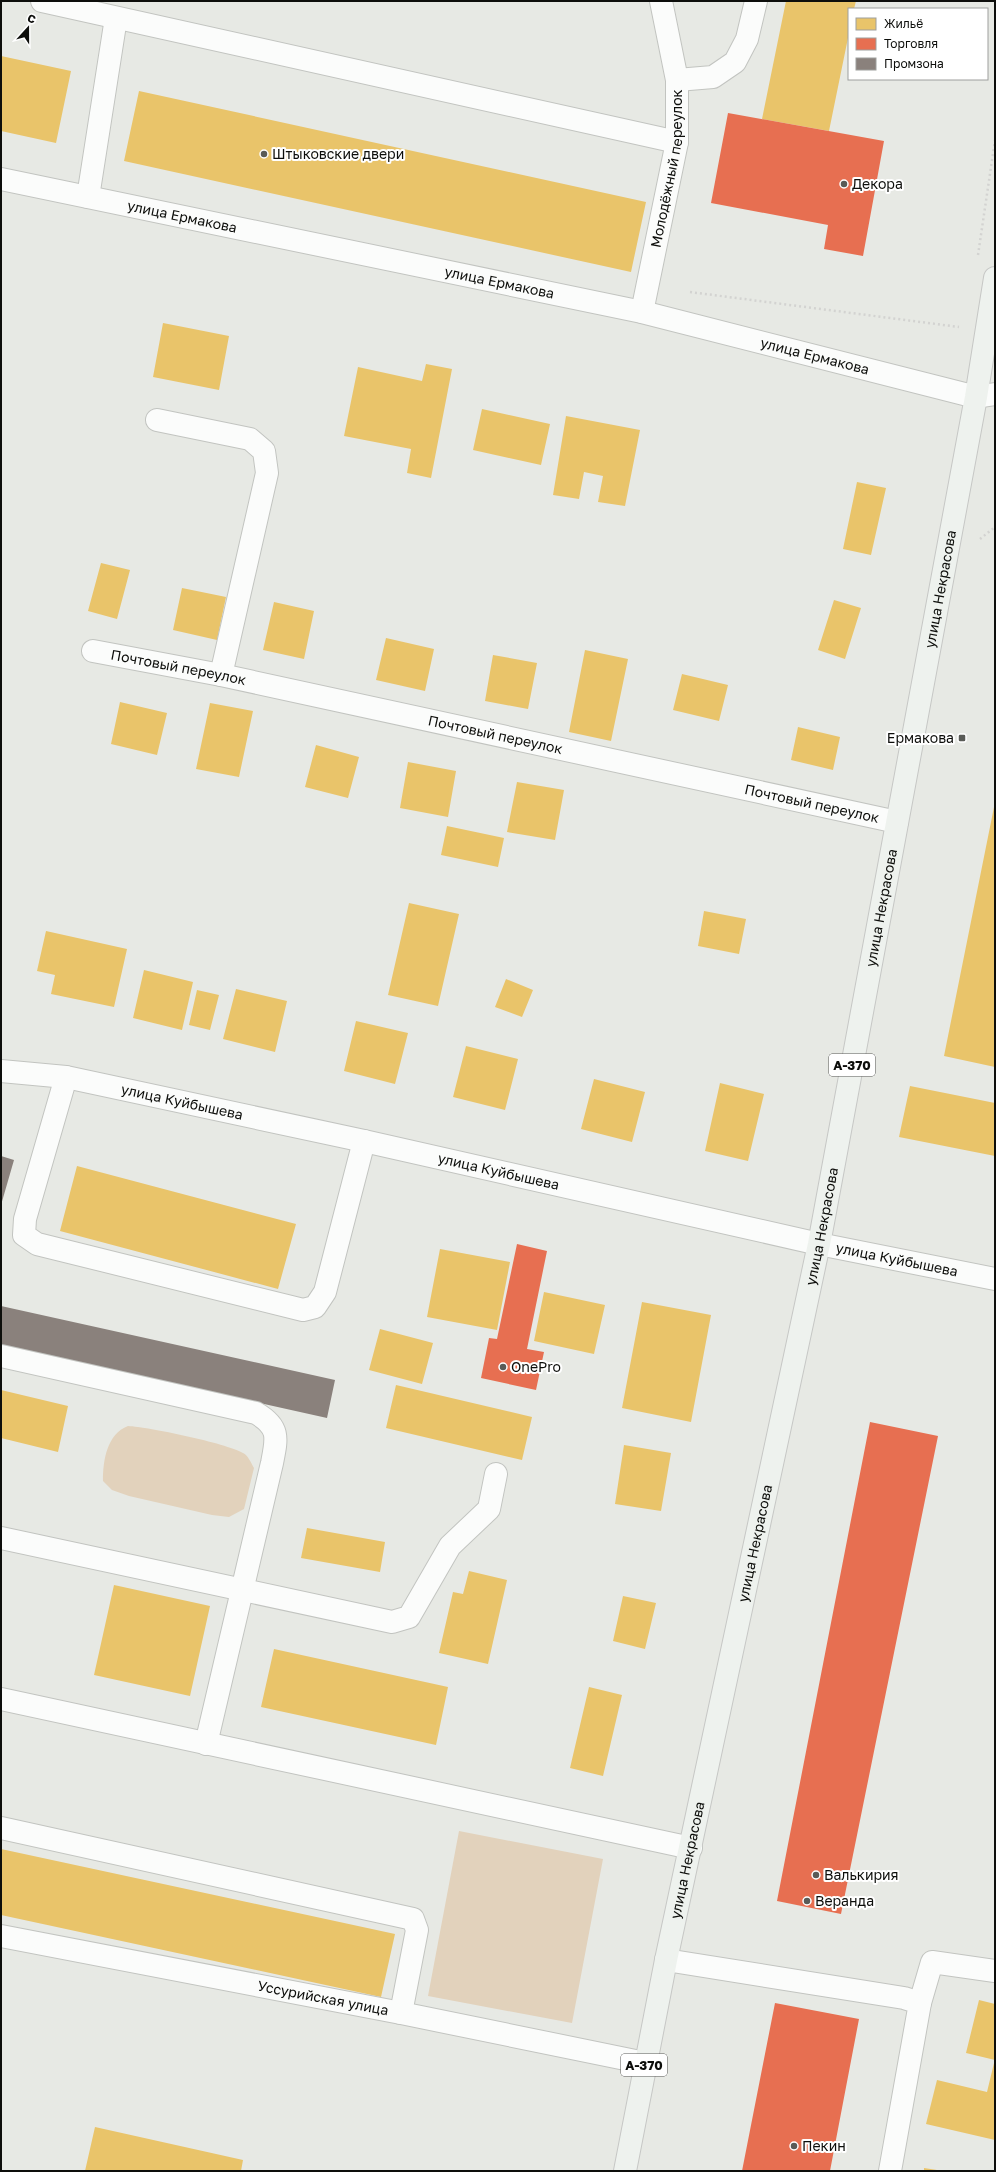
<svg xmlns="http://www.w3.org/2000/svg" width="996" height="2172" viewBox="0 0 996 2172" font-family="'Golos Text',sans-serif">
<rect width="100%" height="100%" fill="#e7e9e4"/>
<path fill="#e2d2bc" d="M128,1426C148,1427 226,1443 243,1453C248,1455 251,1463 254,1468L244,1509L229,1517L212,1515L129,1496L112,1490L103,1481C103,1460 107,1434 128,1426Z
M459,1831L603,1859L572,2023L428,1996Z"/>
<path fill="#e9c46a" d="M786,1H856L854,9H849V33L829,131L762,119Z
M1,56L71,71L56,143L1,131Z
M139,91L646,202L631,272L124,161Z
M163,323L229,336L219,390L153,377Z
M426,364L452,369L431,478L407,473L411,449L344,436L358,367L422,381Z
M482,409L550,424L541,465L473,450Z
M566,416L640,430L625,506L598,502L603,476L584,472L579,499L553,495Z
M857,482L886,488L871,555L843,549Z
M101,563L130,570L117,619L88,611Z
M182,588L226,597L217,640L173,630Z
M834,600L861,608L845,659L818,650Z
M274,602L314,611L304,659L263,650Z
M386,638L434,649L425,691L376,680Z
M585,650L628,659L611,741L569,732Z
M493,655L537,663L528,709L485,701Z
M682,674L728,685L719,721L673,710Z
M120,702L167,713L157,755L111,744Z
M210,703L253,711L239,777L196,769Z
M798,727L840,737L833,770L791,760Z
M316,745L359,757L348,798L305,787Z
M408,762L456,771L448,817L400,808Z
M517,782L564,790L555,840L507,832Z
M994,807L995,808V1067L944,1056Z
M447,826L504,838L498,867L441,855Z
M409,903L459,914L438,1006L388,995Z
M704,911L746,919L739,954L698,946Z
M46,931L127,949L114,1007L51,994L55,975L37,971Z
M144,970L193,982L182,1030L133,1018Z
M506,979L533,990L522,1017L495,1007Z
M236,989L287,1001L275,1052L223,1039Z
M197,990L219,995L210,1030L189,1025Z
M356,1021L408,1033L395,1084L344,1071Z
M466,1046L518,1059L505,1110L453,1097Z
M594,1079L645,1092L632,1142L581,1129Z
M720,1083L764,1094L748,1161L705,1151Z
M910,1086L995,1103V1156L899,1137Z
M77,1166L296,1224L278,1289L60,1231Z
M440,1249L510,1262L497,1330L427,1317Z
M544,1292L605,1305L594,1354L534,1341Z
M642,1302L711,1315L691,1422L622,1408Z
M380,1329L433,1343L422,1384L369,1370Z
M396,1385L532,1417L522,1460L386,1428Z
M1,1390L68,1406L58,1452L1,1438Z
M624,1445L671,1453L661,1511L615,1504Z
M307,1528L385,1542L380,1572L301,1558Z
M469,1571L507,1580L488,1664L439,1653L453,1592L463,1594Z
M114,1585L210,1606L190,1696L94,1675Z
M623,1596L656,1603L645,1649L613,1641Z
M274,1649L448,1687L436,1745L261,1707Z
M589,1687L622,1695L603,1776L570,1768Z
M1,1849L395,1934L381,1997L1,1915Z
M979,2000L995,2004V2060L966,2053Z
M994,2063L995,2140L926,2124L937,2080L987,2092Z
M95,2127L243,2160L241,2171H85Z
M924,2168L937,2170V2171H924Z"/>
<path fill="#e76f51" d="M728,113L884,141L863,256L824,249L828,225L711,203Z
M517,1244L547,1251L527,1349L544,1352L536,1390L481,1378L489,1338L497,1339Z
M870,1422L938,1436L841,1914L777,1901Z
M775,2003L859,2019L830,2171H742Z"/>
<path fill="#8a817c" d="M1,1156L14,1160L1,1205Z
M1,1306L335,1380L327,1418L1,1345Z"/>
<g fill="none" stroke-linecap="round" stroke-linejoin="round">
<defs>
<g id="minor">
<path d="M42,1L677,142"/>
<path d="M677,80L713,77L735,62L747,39L756,1"/>
<path id="s1" d="M1,179L642,312L976,397L995,394"/>
<path d="M88,197L116,18"/>
<path id="s2" d="M642,312L677,142V80L661,1"/>
<path d="M157,420L250,439L264,451L267,473L221,675"/>
<path id="s3" d="M93,651L221,675L897,822"/>
<path id="s4" d="M1,1071L66,1077L364,1141L819,1244L995,1279"/>
<path d="M66,1077L25,1219L24,1235L37,1244L303,1310L315,1307L325,1292L364,1141"/>
<path d="M1,1356L256,1413C280,1427 277,1438 272,1463L206,1744"/>
<path d="M1,1538L392,1622L409,1617L450,1546L489,1509L496,1474"/>
<path d="M1,1699L691,1848"/>
<path d="M1,1828L413,1919L417,1930L401,2013"/>
<path id="s5" d="M1,1936L401,2013L645,2063"/>
<path d="M666,1960L904,1998L920,2003L890,2171"/>
<path d="M920,2003L932,1962L995,1971"/>
</g>
<g id="major">
<path id="s6" d="M625,2171L666,1960L819,1244L976,397L995,278"/>
</g>
</defs>
<use href="#minor" stroke="#c2c4c0" stroke-width="24"/>
<use href="#major" stroke="#c6c7c5" stroke-width="24"/>
<path stroke="#d3d3d1" stroke-width="2.5" stroke-dasharray="2 3" stroke-linecap="butt" d="M978,255L995,140
M690,292L959,327
M980,539L995,527"/>
<use href="#minor" stroke="#fbfcfb" stroke-width="22"/>
<use href="#major" stroke="#eef2ee" stroke-width="22"/>
</g>
<g fill="#595b57" stroke="#fff" stroke-width="1.5">
<circle cx="264" cy="154" r="4"/>
<circle cx="844" cy="184" r="4"/>
<rect x="958" y="734" width="8" height="8" rx="2"/>
<circle cx="503" cy="1367" r="4"/>
<circle cx="816" cy="1875" r="4"/>
<circle cx="807" cy="1901" r="4"/>
<circle cx="794" cy="2146" r="4"/>
</g>
<g text-anchor="middle" stroke-width="4" stroke-linejoin="round" paint-order="stroke">
<g fill="#fff" stroke="#565654" stroke-width="1">
<rect x="829" y="1054" width="46" height="22" rx="3"/>
<rect x="621" y="2054" width="46" height="22" rx="3"/>
</g>
<g font-size="13" font-weight="bold" fill="#0d0e0b">
<text x="852" y="1070">А-370</text>
<text x="644" y="2070">А-370</text>
</g>
<g font-size="14" fill="#0d0e0b" stroke="#fff" text-anchor="start">
<text x="272" y="159">Штыковские двери</text>
<text x="852" y="189">Декора</text>
<text x="954" y="743" text-anchor="end">Ермакова</text>
<text x="511" y="1372">OnePro</text>
<text x="824" y="1880">Валькирия</text>
<text x="815" y="1906">Веранда</text>
<text x="802" y="2151">Пекин</text>
</g>
<g font-size="14" fill="#0d0e0b" stroke="#fff">
<text dy="5" stroke="none"><textPath href="#s2" startOffset="146">Молодёжный переулок</textPath></text>
<text dy="5" stroke="none"><textPath href="#s1" startOffset="185">улица Ермакова</textPath></text>
<text dy="5" stroke="none"><textPath href="#s1" startOffset="509">улица Ермакова</textPath></text>
<text dy="5" stroke="none"><textPath href="#s1" startOffset="833">улица Ермакова</textPath></text>
<text dy="5" stroke="none"><textPath href="#s6" startOffset="1613">улица Некрасова</textPath></text>
<text dy="5" stroke="none"><textPath href="#s3" startOffset="87">Почтовый переулок</textPath></text>
<text dy="5" stroke="none"><textPath href="#s3" startOffset="411">Почтовый переулок</textPath></text>
<text dy="5" stroke="none"><textPath href="#s3" startOffset="735">Почтовый переулок</textPath></text>
<text dy="5" stroke="none"><textPath href="#s6" startOffset="1289">улица Некрасова</textPath></text>
<text dy="5" stroke="none"><textPath href="#s4" startOffset="184">улица Куйбышева</textPath></text>
<text dy="5" stroke="none"><textPath href="#s4" startOffset="508">улица Куйбышева</textPath></text>
<text dy="5" stroke="none"><textPath href="#s6" startOffset="965">улица Некрасова</textPath></text>
<text dy="5" stroke="none"><textPath href="#s4" startOffset="916">улица Куйбышева</textPath></text>
<text dy="5" stroke="none"><textPath href="#s6" startOffset="641">улица Некрасова</textPath></text>
<text dy="5" stroke="none"><textPath href="#s6" startOffset="317">улица Некрасова</textPath></text>
<text dy="5" stroke="none"><textPath href="#s5" startOffset="328">Уссурийская улица</textPath></text>
</g>
</g>
<rect width="996" height="2172" fill="none" stroke="#0d0e0b" stroke-width="4"/>
<rect x="848" y="8" width="140" height="72" fill="#ffffff" stroke="#9e9f9d"/>
<rect x="856" y="18" width="20" height="12" fill="#e9c46a" stroke="#9e9f9d"/>
<text x="884" y="28" font-size="12" fill="#0d0e0b">Жильё</text>
<rect x="856" y="38" width="20" height="12" fill="#e76f51" stroke="#9e9f9d"/>
<text x="884" y="48" font-size="12" fill="#0d0e0b">Торговля</text>
<rect x="856" y="58" width="20" height="12" fill="#8a817c" stroke="#9e9f9d"/>
<text x="884" y="68" font-size="12" fill="#0d0e0b">Промзона</text>
<g transform="translate(28 28) rotate(21)" stroke="#ffffff" stroke-width="3" paint-order="stroke">
<path d="M0-3L7 15L0 10L-7 15Z" fill="#0d0e0b"/>
<text y="-6" font-size="11" font-weight="bold" text-anchor="middle" fill="#0d0e0b">С</text>
</g>
</svg>
